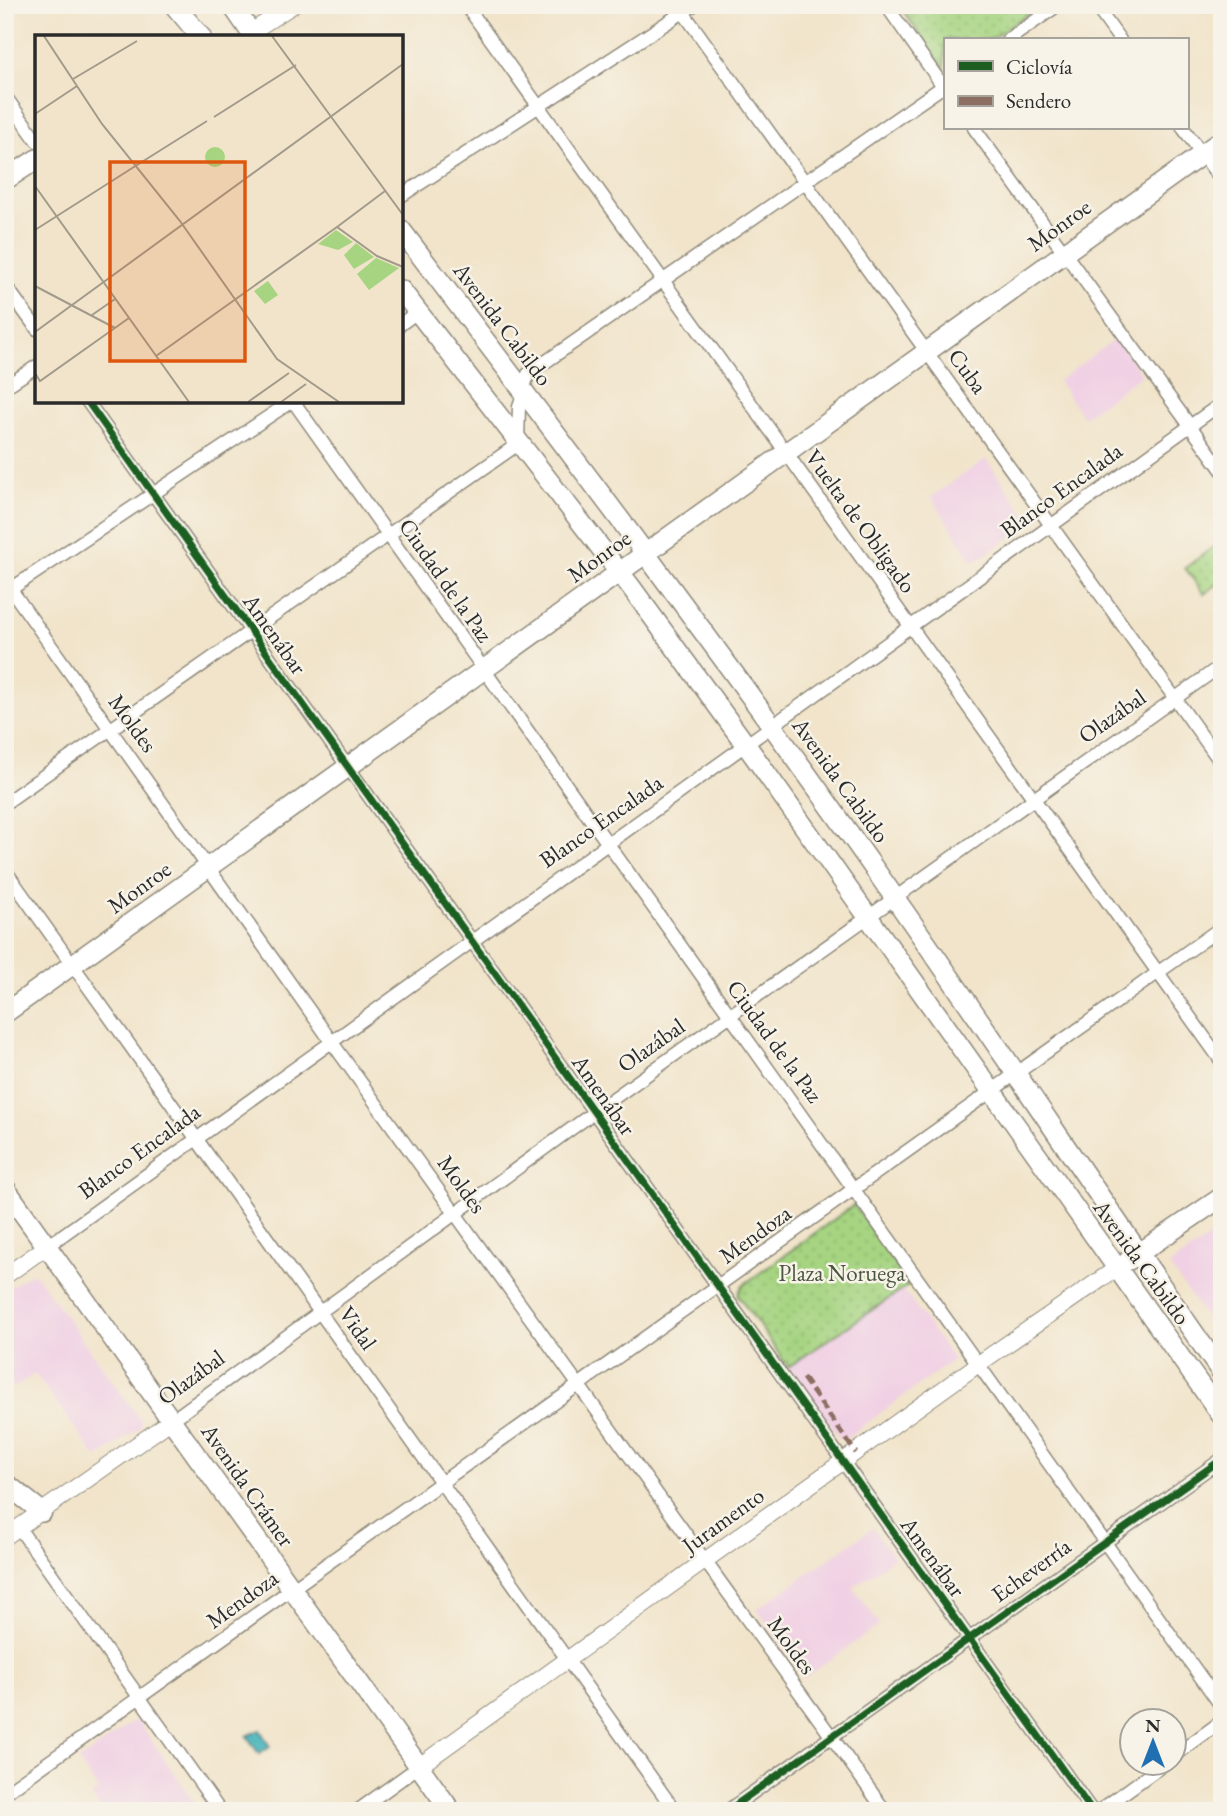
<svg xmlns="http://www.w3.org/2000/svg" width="1227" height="1816" viewBox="0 0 1227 1816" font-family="'EB Garamond',serif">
<defs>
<pattern id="park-dots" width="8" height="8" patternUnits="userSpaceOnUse" patternTransform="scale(1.75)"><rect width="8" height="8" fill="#a6d481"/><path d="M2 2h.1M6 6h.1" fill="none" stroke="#8fb670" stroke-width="1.8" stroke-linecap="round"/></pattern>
</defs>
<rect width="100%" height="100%" fill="#f7f3e8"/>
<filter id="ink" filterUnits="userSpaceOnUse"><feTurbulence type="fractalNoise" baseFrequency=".0143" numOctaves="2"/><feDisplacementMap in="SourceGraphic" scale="14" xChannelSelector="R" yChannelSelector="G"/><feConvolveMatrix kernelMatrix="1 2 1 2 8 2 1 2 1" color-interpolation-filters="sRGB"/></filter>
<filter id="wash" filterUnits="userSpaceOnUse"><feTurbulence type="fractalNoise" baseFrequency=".00686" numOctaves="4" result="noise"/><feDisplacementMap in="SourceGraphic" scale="28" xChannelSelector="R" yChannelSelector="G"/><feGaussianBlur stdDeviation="1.57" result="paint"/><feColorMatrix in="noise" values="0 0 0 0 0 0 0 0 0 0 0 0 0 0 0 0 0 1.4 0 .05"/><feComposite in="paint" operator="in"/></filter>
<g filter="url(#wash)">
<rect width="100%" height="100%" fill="#f1e4ca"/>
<path fill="#f0d0e4" d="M1116,338L1142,375L1083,417L1058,381Z
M986,459L1031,523L974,562L931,497Z
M1222,1229V1340L1169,1266Z
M30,1274L36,1275L141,1421V1427L97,1458L35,1374L14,1388L5,1376V1291Z
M903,1289L953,1360L842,1441L788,1367Z
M873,1528L894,1558L853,1587L880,1625L804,1678L757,1609Z
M137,1719L200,1811H101L91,1795L99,1791L78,1761Z"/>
<path fill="url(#park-dots)" stroke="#688056" stroke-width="2" d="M899,5H1040L990,40H945V70Z
M1216,545L1222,554V581L1204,594L1185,568Z
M854,1205L909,1285L788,1367L738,1295L742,1286Z"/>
<path fill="#43b3ba" stroke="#376f72" stroke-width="2" d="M260,1730L270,1747L259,1754L247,1736Z"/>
</g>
<g filter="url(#ink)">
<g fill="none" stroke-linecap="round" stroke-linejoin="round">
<defs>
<path id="minor" d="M466,5L1222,1062
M678,5L1222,764
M886,5L945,89
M1095,5L1120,40
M1008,40L1058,5
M5,96L37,141
M974,128L1222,470
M1183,128L1222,181
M401,196L694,5
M5,285L37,329
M401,324L417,312
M5,387L37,366
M87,401L1092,1811
M293,401L1222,1707
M5,581L331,1041L885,1811
M5,593L292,401
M5,803L511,449L518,440L519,407L528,374L945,85
M5,870L675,1811
M46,1247L1222,403
M172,1420L593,1113L1222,665
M19,1528L220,1811
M1174,1756L1222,1721
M5,1793L1222,927
M357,1811L418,1767
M727,1811L1222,1459
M1099,1811L1164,1764"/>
<path id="tertiary" d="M251,32L293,5
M5,1276L46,1247
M5,1537L172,1420
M418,1767L977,1365L1117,1268"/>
<path id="secondary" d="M174,5L201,37
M232,5L254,37
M5,180L37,159
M401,230C565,445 729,662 885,884C999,1046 1108,1211 1222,1373
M401,290L631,587L754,756L1222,1416
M5,1013L1222,140
M5,1188L451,1811
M1129,1260L1222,1197
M5,1483L42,1512"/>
</defs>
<use href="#minor" stroke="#8e887a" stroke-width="15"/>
<use href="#tertiary" stroke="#8e887a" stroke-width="18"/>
<use href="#secondary" stroke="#8e887a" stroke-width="22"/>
<use href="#minor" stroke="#fff" stroke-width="12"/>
<use href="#tertiary" stroke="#fff" stroke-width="16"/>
<use href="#secondary" stroke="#fff" stroke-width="19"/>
<path stroke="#8d6e63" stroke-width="5" stroke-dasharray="10 5" stroke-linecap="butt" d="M803,1378L856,1453"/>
<defs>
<path id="cycleway" d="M87,401L1092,1811
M727,1811L1222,1459"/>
</defs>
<use href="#cycleway" stroke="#f7f3e8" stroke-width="11"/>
<use href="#cycleway" stroke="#1b5e20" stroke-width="7"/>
</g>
</g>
<g text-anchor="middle" stroke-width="5" stroke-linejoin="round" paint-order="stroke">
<g font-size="23" fill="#2b2b2b" stroke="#f7f3e8">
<text transform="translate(1059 225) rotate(-36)" y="8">Monroe</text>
<text transform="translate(503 324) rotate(53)" y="8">Avenida Cabildo</text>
<text transform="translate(968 371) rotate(54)" y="8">Cuba</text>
<text transform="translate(1061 490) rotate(-36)" y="8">Blanco Encalada</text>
<text transform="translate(861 521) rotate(54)" y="8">Vuelta de Obligado</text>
<text transform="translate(599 556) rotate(-36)" y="8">Monroe</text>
<text transform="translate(446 580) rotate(55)" y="8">Ciudad de la Paz</text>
<text transform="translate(275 634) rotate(55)" y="8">Amenábar</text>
<text transform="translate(1112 716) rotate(-35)" y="8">Olazábal</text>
<text transform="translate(133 723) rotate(54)" y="8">Moldes</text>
<text transform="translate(841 780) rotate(54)" y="8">Avenida Cabildo</text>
<text transform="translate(601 821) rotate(-35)" y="8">Blanco Encalada</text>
<text transform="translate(139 887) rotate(-36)" y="8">Monroe</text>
<text transform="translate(775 1041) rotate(54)" y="8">Ciudad de la Paz</text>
<text transform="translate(651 1045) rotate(-35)" y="8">Olazábal</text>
<text transform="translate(604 1095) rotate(55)" y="8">Amenábar</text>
<text transform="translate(139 1151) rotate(-36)" y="8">Blanco Encalada</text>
<text transform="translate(462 1184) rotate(54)" y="8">Moldes</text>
<text transform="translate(755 1234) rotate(-36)" y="8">Mendoza</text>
<text transform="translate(1142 1262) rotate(54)" y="8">Avenida Cabildo</text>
<text transform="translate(358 1328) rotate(55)" y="8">Vidal</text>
<text transform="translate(191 1377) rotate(-36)" y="8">Olazábal</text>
<text transform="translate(248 1485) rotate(55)" y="8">Avenida Crámer</text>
<text transform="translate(723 1520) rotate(-36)" y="8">Juramento</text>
<text transform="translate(933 1557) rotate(54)" y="8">Amenábar</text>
<text transform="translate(1031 1570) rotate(-36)" y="8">Echeverría</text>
<text transform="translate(242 1599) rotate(-36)" y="8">Mendoza</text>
<text transform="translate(792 1645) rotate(54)" y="8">Moldes</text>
</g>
<g font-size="23" fill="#4a5540" stroke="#f7f3e8">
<text x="842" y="1281">Plaza Noruega</text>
</g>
</g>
<g transform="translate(35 35)">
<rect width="368" height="368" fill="#f1e4ca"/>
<path d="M170 122a10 10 0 1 1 20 0a10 10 0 1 1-20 0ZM301,195L318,207L303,215L283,209ZM321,208L339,222L319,234L309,220ZM341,223L364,233L334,255L322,239ZM233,246L243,260L230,269L219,256Z" fill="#a6d481"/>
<path fill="none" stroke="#a29a8a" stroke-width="2" d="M9,1L67,89L145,186L242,324L304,367M237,1L368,180M38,44L102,6M0,79L42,51M179,82L261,30M102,130L172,86M0,151L154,367M302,192L350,156M0,195L102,130M0,251L80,293M198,266L302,192L342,221L368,232M57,280L80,264M0,297L368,29M121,321L198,266M0,338L5,346L94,283M213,367L254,338M246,367L271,349"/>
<path fill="#df570e" fill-opacity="0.15" stroke="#df570e" stroke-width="3.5" d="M75,127H210V326H75Z"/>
<rect width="368" height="368" fill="none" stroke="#2b2b2b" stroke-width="3.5"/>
</g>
<rect width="1227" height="1816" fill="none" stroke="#f7f3e8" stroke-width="28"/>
<rect x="944" y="38" width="245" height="91" fill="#f7f3e8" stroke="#a5a39c" stroke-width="2"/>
<rect x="958" y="61" width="35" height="10" fill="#1b5e20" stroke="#a5a39c" stroke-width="2"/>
<text x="1006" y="74" font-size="21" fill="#2b2b2b">Ciclovía</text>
<rect x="958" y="96" width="35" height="10" fill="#8d6e63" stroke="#a5a39c" stroke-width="2"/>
<text x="1006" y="108" font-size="21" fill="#2b2b2b">Sendero</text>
<g transform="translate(1153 1742)"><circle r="33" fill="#f7f3e8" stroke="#a5a39c" stroke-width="2"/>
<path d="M0-5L12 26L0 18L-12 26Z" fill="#1f6fb2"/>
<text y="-10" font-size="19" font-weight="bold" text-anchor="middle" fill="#2b2b2b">N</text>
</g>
</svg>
